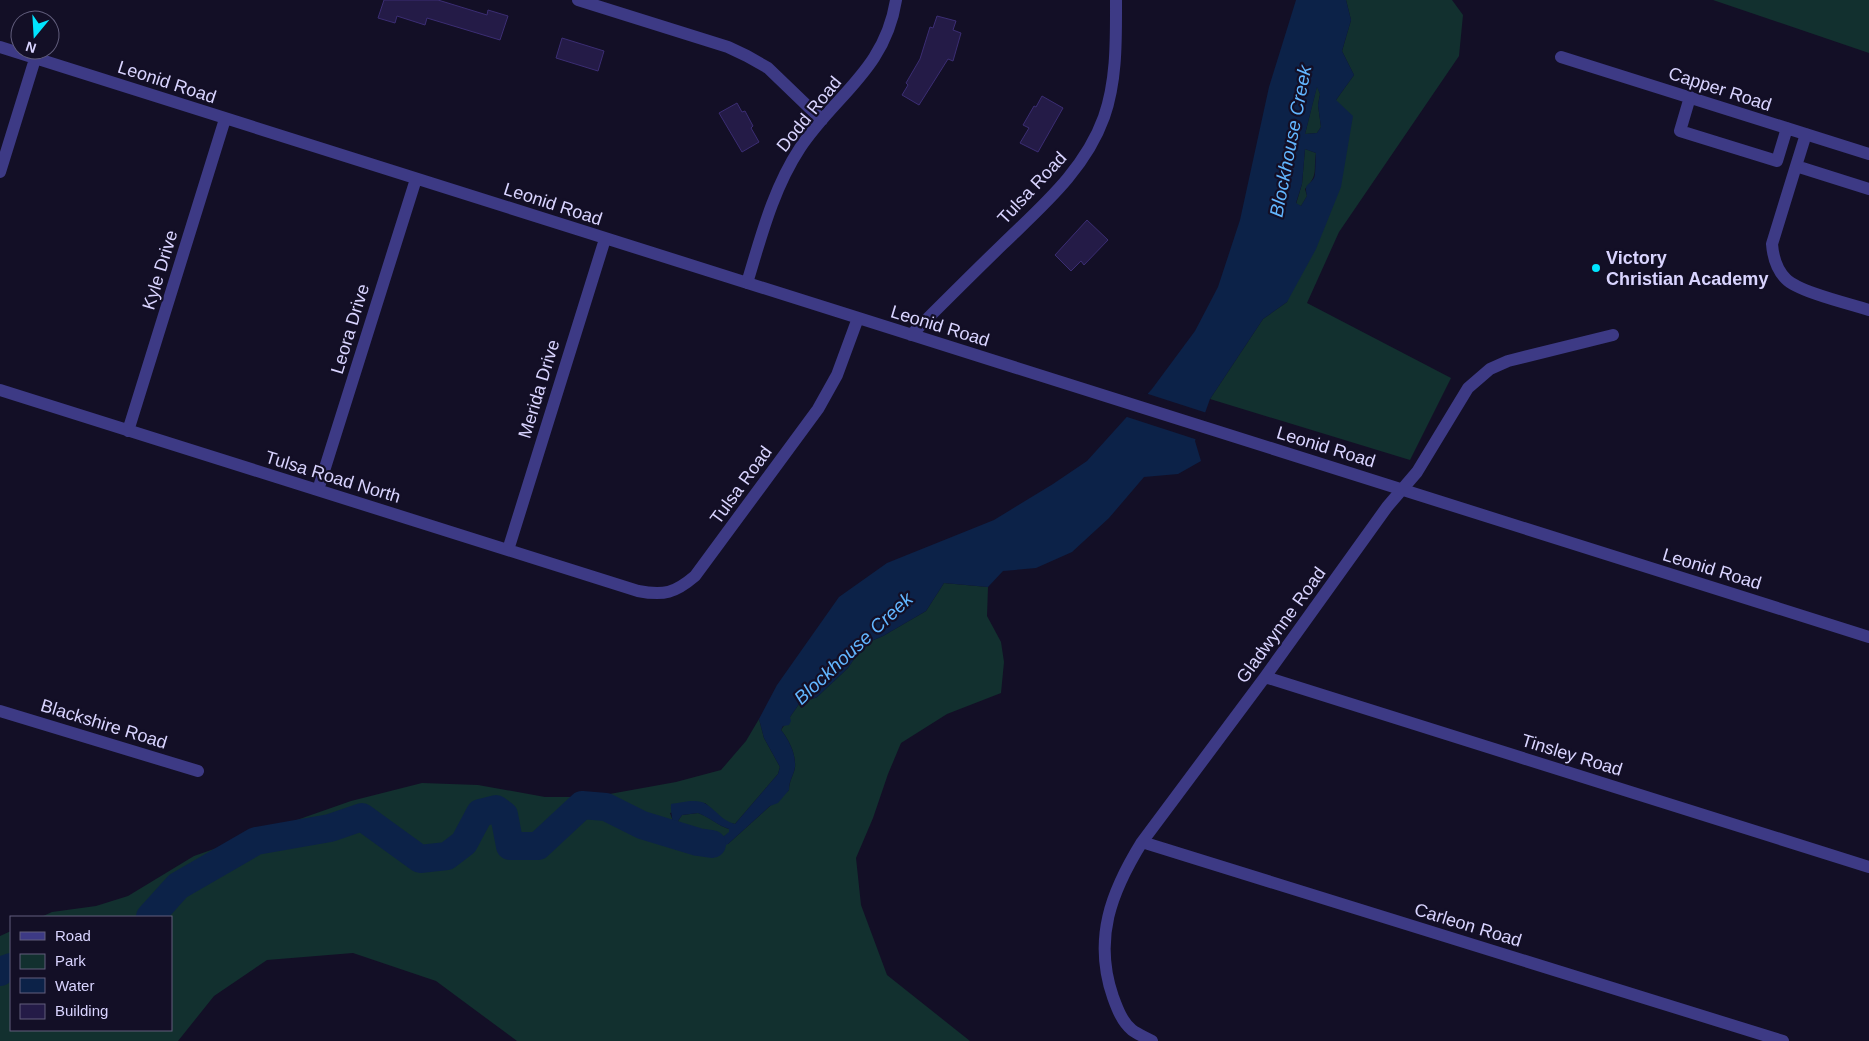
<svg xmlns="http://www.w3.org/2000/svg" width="1869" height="1041" viewBox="0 0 1869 1041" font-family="Arial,sans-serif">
<rect width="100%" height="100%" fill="#130f26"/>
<path fill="#12302f" d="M1346,0H1452L1463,15L1459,56L1339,232L1307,303L1451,378L1410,460L1210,399L1263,319L1287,302L1336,100L1354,75L1342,51L1351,20Z
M1713,0H1869V53Z
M1317,86L1320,94L1318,105L1321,127L1317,133L1305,134Z
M1305,149L1316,153C1313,171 1319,174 1305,189L1307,196L1301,206L1296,204L1302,184Z
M944,583L988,587L987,616L1001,642L1004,662L1001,693L947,714L901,743L888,774L873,818L856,858L861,905L887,975L970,1041H517L436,981L353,953L267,960L214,996L178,1041H0V936L11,931V1030H171V917H41L52,912L96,906L128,896L194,856L351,801L422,783L478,785L545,797H593L676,782L721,770L746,741L759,719L764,738L780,767L778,774L735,824L726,822L705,803L670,813L676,829V838L728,844L770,806L789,790C789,780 794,775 795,767C796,754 789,740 781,730L799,704L817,697L848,668L864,644L883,636L926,611Z
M698,813C710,817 717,825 729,829V833L723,837L717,838L712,832L707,838L702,839L682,831L678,821L682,815Z"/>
<path fill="#0c2248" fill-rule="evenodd" d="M1296,0H1346L1351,20L1342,51L1354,75L1336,100L1353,116L1341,187L1316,249L1287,302L1263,319L1210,399L1195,441L1201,461L1178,474L1144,477L1109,518L1072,552L1036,568L1003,571L988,587L944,583L926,611L883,636L864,644L848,668L817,697L799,704L790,717L791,721L789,725L783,726L781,730C789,740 796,754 795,767C794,775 789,780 789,790L778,803L770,806L728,844L716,849H682C677,839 670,816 671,804C681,803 697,798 706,804C717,811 722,821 735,824L778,774L780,767L764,738L759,719L777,685L839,597L887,563L994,520L1053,484L1087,461L1152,389L1195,331L1218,287L1240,220L1269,87ZM1317,87L1320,94L1318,105L1321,127L1317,133L1305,134ZM1305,149L1316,153C1315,160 1316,175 1314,178C1308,187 1304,183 1307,196L1301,206L1296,203L1302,184ZM698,813C709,817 717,825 729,829V832L723,837L717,838L711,832L706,830L707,838L702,839L695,836L693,832L688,833L682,831L678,821L682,815Z"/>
<path fill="#130f26" d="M1145,393L1207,413L1198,440L1124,416Z"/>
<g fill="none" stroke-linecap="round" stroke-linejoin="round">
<path stroke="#0c2248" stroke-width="28" d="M150,917L178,886L256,841L330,828L362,817L420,859L447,856L464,843L480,813L496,809L504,815L510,846H538L582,805L606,807L642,825L698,842L712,844
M0,972L2,970L11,967"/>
</g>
<path fill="#241b47" stroke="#3b2d73" d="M384,0H438L487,15L488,10L508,16L500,40L427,18L425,25L397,16L395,23L378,18Z
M937,16L956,21L953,30L961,33L953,61L948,59L919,105L902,95L908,85L906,83L920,59L930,27L933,28Z
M562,38L604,51L598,71L556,58Z
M1042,96L1063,108L1038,152L1020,143L1029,128L1023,125L1034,106L1036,107Z
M737,103L742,112L745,111L753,126L751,128L759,142L742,152L719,113Z
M1087,220L1108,240L1084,265L1081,261L1071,271L1055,255Z"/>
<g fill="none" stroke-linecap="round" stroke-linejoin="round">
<path stroke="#3d3a85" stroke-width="12" d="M578,0L728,47L747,56L768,68L822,120
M0,47L1869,637
M1561,57L1869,154
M1690,97L1680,131L1777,161L1787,128
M1806,134L1796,166L1869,189
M1796,166L1772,244C1773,257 1776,269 1786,279C1799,292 1850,304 1869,310
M0,172L35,59
M747,283C761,237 773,189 800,148C835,95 885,70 896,0
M911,335C941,305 972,274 1003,244C1042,206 1085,170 1104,117C1117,80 1116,39 1116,0
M0,390L638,591C664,596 675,593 695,576L818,409L837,375L858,318
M128,431L225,119
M318,490L416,179
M508,550L605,239
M1265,677L1869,867
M0,711L198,771
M1142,842L1783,1041
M1152,1041C1145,1037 1137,1034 1132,1030C1122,1022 1117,1008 1113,997C1093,939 1111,892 1142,842L1265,677L1387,507L1417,472L1468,388L1490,369L1508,361L1613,335"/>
</g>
<circle fill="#00e5ff" stroke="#130f26" stroke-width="2" cx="1596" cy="268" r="5"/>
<g text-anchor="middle" stroke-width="4.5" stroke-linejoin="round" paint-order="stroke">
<g font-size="18" fill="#d9d4ff" stroke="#130f26">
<text transform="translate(167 82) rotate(18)" y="6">Leonid Road</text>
<text transform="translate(1720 89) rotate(18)" y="6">Capper Road</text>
<text transform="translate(809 114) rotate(-51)" y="6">Dodd Road</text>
<text transform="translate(1032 188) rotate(-47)" y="6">Tulsa Road</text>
<text transform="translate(553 204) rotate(18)" y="6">Leonid Road</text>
<text transform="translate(160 270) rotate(-73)" y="6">Kyle Drive</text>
<text transform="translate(940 326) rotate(17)" y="6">Leonid Road</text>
<text transform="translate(350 329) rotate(-73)" y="6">Leora Drive</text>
<text transform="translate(539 389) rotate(-73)" y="6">Merida Drive</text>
<text transform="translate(1326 447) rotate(17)" y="6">Leonid Road</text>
<text transform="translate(333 477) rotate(17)" y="6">Tulsa Road North</text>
<text transform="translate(741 485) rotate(-54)" y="6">Tulsa Road</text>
<text transform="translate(1712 569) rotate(17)" y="6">Leonid Road</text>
<text transform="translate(1281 625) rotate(-54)" y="6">Gladwynne Road</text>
<text transform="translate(104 724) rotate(17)" y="6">Blackshire Road</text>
<text transform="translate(1572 755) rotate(17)" y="6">Tinsley Road</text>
<text transform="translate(1468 925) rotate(17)" y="6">Carleon Road</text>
</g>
<g font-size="18" font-weight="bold" fill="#d9d4ff" stroke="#130f26" text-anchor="start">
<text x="1606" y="264">Victory<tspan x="1606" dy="21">Christian Academy</tspan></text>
</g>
<g font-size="19" font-style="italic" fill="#62b6ff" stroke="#130f26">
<text transform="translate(1290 141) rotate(-79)" y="7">Blockhouse Creek</text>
<text transform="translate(853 648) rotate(-43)" y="7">Blockhouse Creek</text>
</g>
</g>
<rect x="10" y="916" width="162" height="115" fill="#130f26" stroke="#625e7d"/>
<rect x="20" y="932" width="25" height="8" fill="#3d3a85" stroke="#625e7d"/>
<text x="55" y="941" font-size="15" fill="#d9d4ff">Road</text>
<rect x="20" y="954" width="25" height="15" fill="#12302f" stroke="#625e7d"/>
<text x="55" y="966" font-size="15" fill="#d9d4ff">Park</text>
<rect x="20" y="978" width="25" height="15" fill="#0c2248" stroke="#625e7d"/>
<text x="55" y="991" font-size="15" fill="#d9d4ff">Water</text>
<rect x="20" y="1004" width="25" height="15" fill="#241b47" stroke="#625e7d"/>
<text x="55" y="1016" font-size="15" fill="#d9d4ff">Building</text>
<g transform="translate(35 35) rotate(198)"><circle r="24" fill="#130f26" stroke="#625e7d"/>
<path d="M0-4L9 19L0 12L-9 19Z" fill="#00e5ff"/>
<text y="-8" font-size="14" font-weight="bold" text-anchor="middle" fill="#d9d4ff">N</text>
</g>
</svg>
